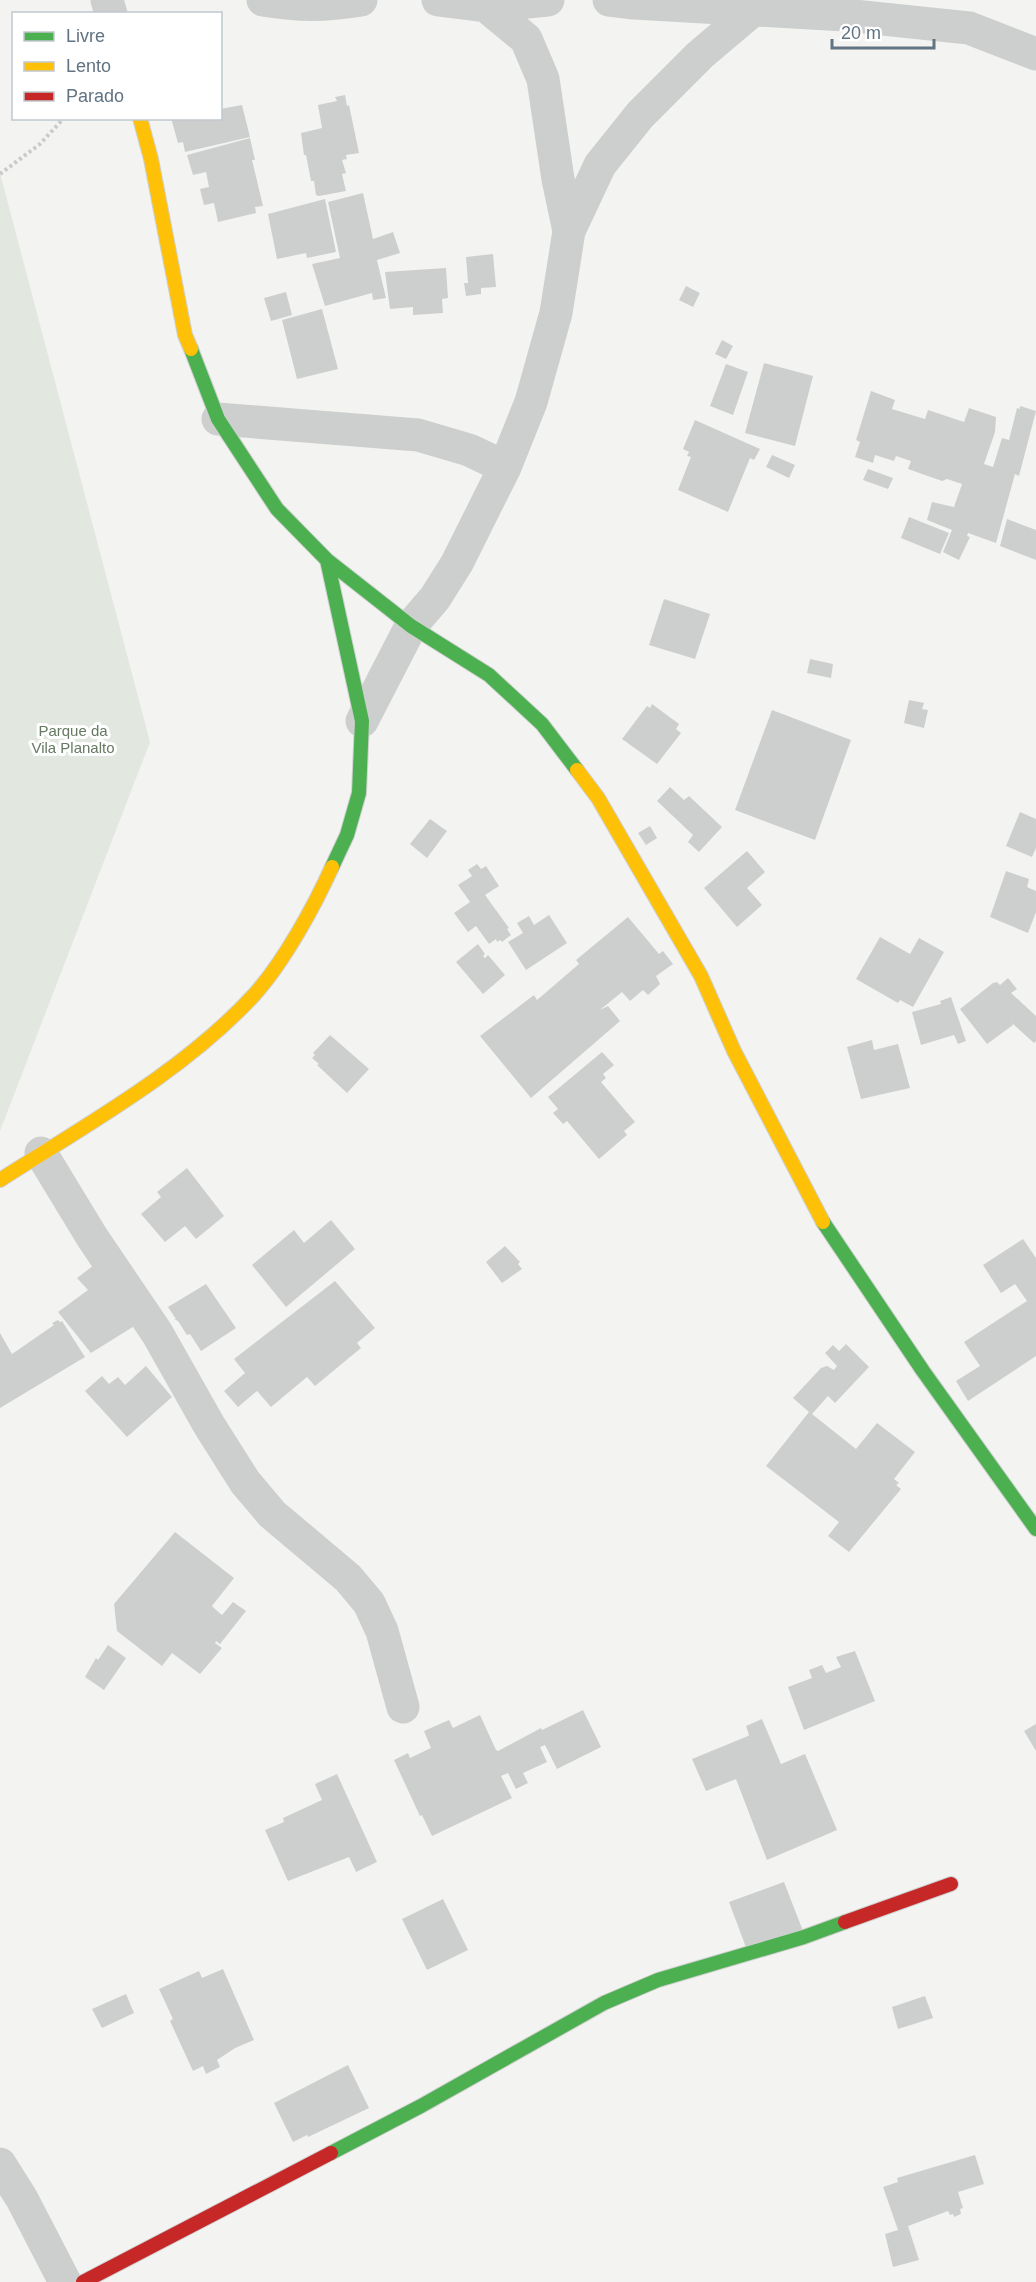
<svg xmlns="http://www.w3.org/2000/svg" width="1036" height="2282" viewBox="0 0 1036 2282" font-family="Helvetica,sans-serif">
<rect width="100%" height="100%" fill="#f3f4f1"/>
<path fill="#e2e7df" d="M0,173L150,742L0,1131Z"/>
<path fill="#cdcfcf" d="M345,95L347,106L349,105L359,153L346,155L347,159L342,160L346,173L342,174L346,191L319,196L316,195L314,181H311L306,155H304L301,133L322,128L318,105L337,101L335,97Z
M242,105L250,137L185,152L183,142L178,143L171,118H220V109Z
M250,138L255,160H252L263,206L255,207L256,213L218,222L214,203L204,205L200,189L209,187L206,172L193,175L187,155Z
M363,193L373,239L393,232L400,253L377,260L386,298L373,300L372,293L325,306L312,264L340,258L328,202Z
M325,199L336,252L307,258L306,253L277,259L268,214Z
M493,254L496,287L481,288V294L466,296L464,283H468L466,257Z
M446,268L448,298L442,299L443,313L413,315V307L390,309L385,272Z
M686,286L700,293L693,307L679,300Z
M286,292L292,315L271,321L264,298Z
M322,309L338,369L297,379L282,320Z
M722,340L733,346L726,359L715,354Z
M764,363L813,376L795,446L745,433Z
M726,364L748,372L733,415L710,406Z
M871,391L895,400L892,409L925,419L928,410L964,422L969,408L996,417L995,432L984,464L993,467L1002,438L1009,440L1017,408L1020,409V406L1036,411L1019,476L1015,474L996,543L968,533L967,536L970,537L959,560L943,552L952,530L927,520L932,502L954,507L962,484L947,479L942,481L908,469L911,461L896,456L894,461L875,455L873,463L855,457L860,442L856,440Z
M695,420L760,449L754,460L750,458L728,512L678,490L691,457L687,456L689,452L683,449Z
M772,455L795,465L789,478L766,467Z
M868,469L893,478L888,489L863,480Z
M909,517L949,533L940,554L901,538Z
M1007,519L1036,530V560L1000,546Z
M664,599L710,614L695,659L649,645Z
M810,659L833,664L831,678L807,673Z
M909,700L924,703L922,709L928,710L924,728L904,723Z
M652,704L679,724L676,729L681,733L657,764L622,739L647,706L650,708Z
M772,710L851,740L815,840L735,810Z
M670,787L684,800L689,796L722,827L699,852L688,842L693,835L657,801Z
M1020,812L1036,819V848L1032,857L1006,846Z
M430,819L447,831L427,858L410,844Z
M650,826L657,838L646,845L638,833Z
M747,851L765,872L747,888L762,905L737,927L704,888Z
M477,864L481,869L486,866L499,886L485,895L509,928L507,929L511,935L502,942L500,940L497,942L496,939L489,944L476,926L468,932L454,913L470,902L458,885L472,876L468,870Z
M1006,871L1029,879L1027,887L1036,891V912L1028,933L990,917Z
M549,915L567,943L526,970L508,942L523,933L517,923L529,916L534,925Z
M628,917L659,954L663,951L673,964L656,976L660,984L648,995L643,990L630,1001L622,992L600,1010L608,1006L620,1021L531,1098L480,1036L534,995L537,1000L579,964L576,960Z
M880,937L910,954L919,938L944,952L913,1007L900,1000L898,1003L856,979Z
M478,944L485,954L483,956L485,958L488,955L505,975L483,994L456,962Z
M1008,978L1017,989L1011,993L1036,1016V1041L1034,1043L1012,1023L1013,1025L987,1044L960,1009L993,983L997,982L1000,985Z
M951,997L966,1041L958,1044L954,1035L921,1045L912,1012L941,1004L940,1001Z
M330,1035L369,1069L347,1093L317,1065L319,1064L312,1058L315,1055L313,1053Z
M872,1040L874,1050L898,1044L910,1088L861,1099L847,1047Z
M602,1052L614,1065L603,1074L606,1078L601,1082L635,1122L624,1131L627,1135L599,1159L567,1121L563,1124L553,1113L558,1109L548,1097Z
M187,1168L224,1216L196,1239L185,1226L165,1242L141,1214L161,1197L157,1192Z
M331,1220L355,1249L286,1307L252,1265L294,1230L304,1243Z
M1023,1239L1036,1258V1356L968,1401L956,1381L980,1366L964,1342L1027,1301L1015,1284L1001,1293L983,1265Z
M505,1246L520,1262L518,1264L522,1269L502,1283L486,1262Z
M98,1262L136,1325L91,1353L58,1312L88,1290L77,1278Z
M335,1281L375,1328L357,1343L361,1348L315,1386L307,1377L271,1407L257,1391L238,1407L224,1391L245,1373L234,1359Z
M206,1284L236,1328L201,1351L190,1334L187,1335L178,1321L174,1319H176L168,1307Z
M58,1320L60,1322L62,1321L85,1357L0,1408V1333L12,1354L54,1325L52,1323Z
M846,1344L869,1367L835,1403L828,1396L812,1414L856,1449L877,1423L915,1452L894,1479L899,1483L896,1485L901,1489L849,1552L828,1536L839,1522L766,1466L809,1412L793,1398L821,1368L827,1366L834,1370L837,1366L825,1353L833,1345L839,1351Z
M146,1366L172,1397L127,1437L85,1391L102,1376L109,1384L118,1377L125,1385Z
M175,1532L234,1578L212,1606L215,1609L222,1615L233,1602L246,1611L220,1644L216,1641L215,1643L222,1648L200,1674L172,1653L162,1666L117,1631L114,1604Z
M108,1645L126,1658L104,1690L85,1677L96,1658L98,1660Z
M855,1651L875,1701L804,1730L788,1687L812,1678L809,1670L822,1665L826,1673L841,1667L836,1657Z
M583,1710L601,1747L557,1769L545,1745L540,1747L547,1762L523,1773L528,1783L516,1789L508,1773L501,1776L512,1798L432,1836L422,1815L420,1816L394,1760L408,1753L410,1758L431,1748L424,1731L449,1720L453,1728L480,1715L496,1750L498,1751L541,1728L542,1730Z
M762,1719L781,1764L805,1754L837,1830L767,1860L736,1779L706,1791L692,1759L748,1736L749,1735L746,1726Z
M1036,1724V1751L1024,1731Z
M337,1774L377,1862L356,1872L349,1857L288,1881L265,1830L284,1822L283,1818L322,1800L315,1784Z
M784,1882L803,1931L747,1950L729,1902Z
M443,1899L468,1950L427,1970L402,1919Z
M223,1969L254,2040L235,2048L217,2060L220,2067L206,2074L203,2066L193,2071L170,2021L173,2019L159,1989L199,1971L202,1978Z
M126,1994L134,2013L102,2028L92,2009Z
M925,1996L933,2018L898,2029L892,2007Z
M348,2065L369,2108L308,2137L307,2135L293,2142L274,2103Z
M975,2155L984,2184L958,2192L963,2208L960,2209L961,2214L954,2217L953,2214L950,2215L948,2211L908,2226L919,2260L893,2267L885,2234L898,2230L883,2187L898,2182L897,2178Z"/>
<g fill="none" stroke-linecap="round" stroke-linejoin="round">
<defs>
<path id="fast" d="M191,349L218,419L277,509L327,560L362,721L359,793L347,835L332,867
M327,560L411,626L489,675L542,724L577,770
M823,1222L923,1371L1036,1529
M331,2153L421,2106L604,2003L658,1980L804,1937L845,1922"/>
<path id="slow" d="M140,118L151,159L185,335L191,349
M577,770L598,798L701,976L734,1051L823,1222
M0,1180C86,1125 184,1071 254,995C283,963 314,907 332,867"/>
<path id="jam" d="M845,1922L951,1884
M83,2282L331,2153"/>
</defs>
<use href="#fast" stroke="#ced0d0" stroke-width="16"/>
<use href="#slow" stroke="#ced0d0" stroke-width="16"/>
<use href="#jam" stroke="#ced0d0" stroke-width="16"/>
<path stroke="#c9cacb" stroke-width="4" stroke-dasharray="3 3" stroke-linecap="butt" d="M0,174L40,144L64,118"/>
<path stroke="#cdcece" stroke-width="33" d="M107,0L111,14
M263,0C299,6 325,6 361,0
M438,0L486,6L548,0
M609,0L634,3L845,15L969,28L1036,54
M569,231L600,165L640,115L700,55L752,11
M218,419L418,435L469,450L505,467
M362,721L411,626L435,598L457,563L505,467L531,402L556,313L569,231L558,179L543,79L526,39L486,6
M41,1153L92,1237L157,1333L209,1425L245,1482L272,1514L348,1578L369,1603L382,1631L403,1707
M0,2164L22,2199L65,2282"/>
<use href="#fast" stroke="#4caf50" stroke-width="14"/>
<use href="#slow" stroke="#ffc107" stroke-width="14"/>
<use href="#jam" stroke="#c62828" stroke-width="14"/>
</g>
<g text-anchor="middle" stroke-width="6" stroke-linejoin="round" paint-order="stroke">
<g font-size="15" fill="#667961" stroke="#fff">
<text x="73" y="736">Parque da<tspan x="73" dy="17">Vila Planalto</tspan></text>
</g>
</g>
<rect x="12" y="12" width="210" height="108" fill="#ffffff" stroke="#c0c7cd" stroke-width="1.5"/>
<rect x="24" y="32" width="30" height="9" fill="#4caf50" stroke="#c0c7cd" stroke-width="1.5"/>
<text x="66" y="42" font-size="18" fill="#627382">Livre</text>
<rect x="24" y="62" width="30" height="9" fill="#ffc107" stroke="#c0c7cd" stroke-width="1.5"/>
<text x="66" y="72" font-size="18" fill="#627382">Lento</text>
<rect x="24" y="92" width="30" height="9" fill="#c62828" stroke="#c0c7cd" stroke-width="1.5"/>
<text x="66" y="102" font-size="18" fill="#627382">Parado</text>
<path d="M832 39v9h102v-9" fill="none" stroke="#627382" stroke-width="3"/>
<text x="841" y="39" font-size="18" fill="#627382" stroke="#ffffff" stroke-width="4.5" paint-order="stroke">20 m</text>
</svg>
